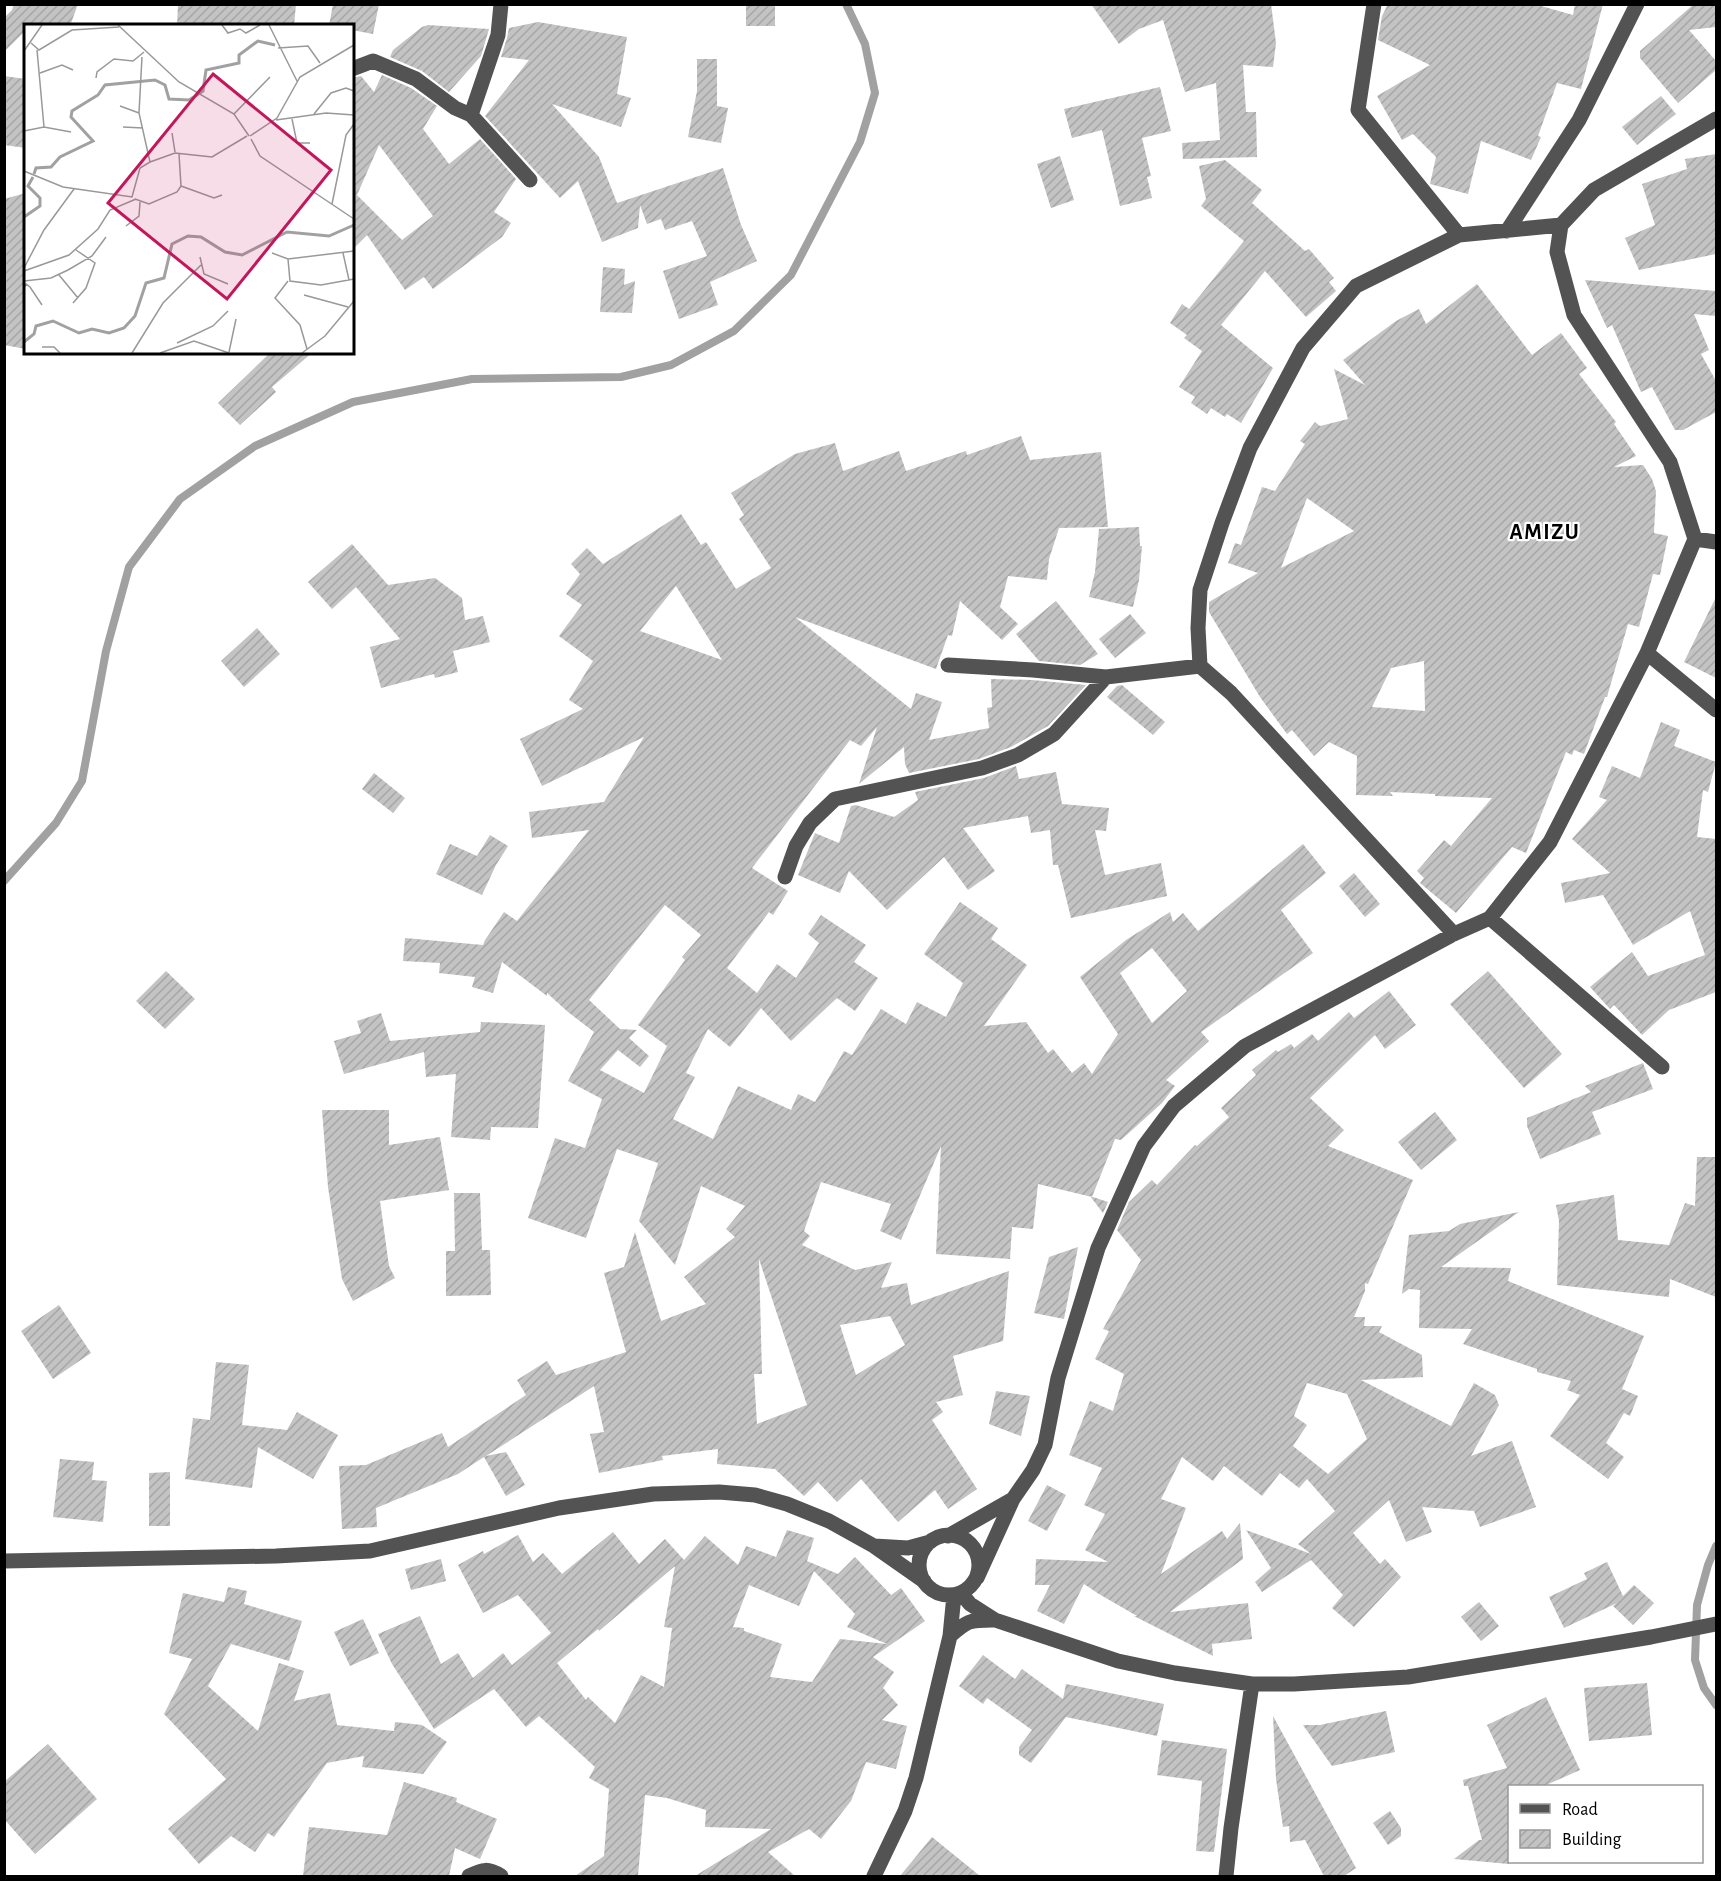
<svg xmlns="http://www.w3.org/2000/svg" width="1721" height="1881" viewBox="0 0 1721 1881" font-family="'Alegreya Sans',sans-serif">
<defs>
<pattern id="building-hatch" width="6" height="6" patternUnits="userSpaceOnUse" patternTransform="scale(1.5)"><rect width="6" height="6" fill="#c3c3c3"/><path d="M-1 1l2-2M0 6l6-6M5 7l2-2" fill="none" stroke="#a6a6a6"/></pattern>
</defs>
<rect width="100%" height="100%" fill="#fff"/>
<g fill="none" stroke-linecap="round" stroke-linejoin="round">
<path stroke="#a1a1a1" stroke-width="8" d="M4,881L56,823L82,781L106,651L129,567L180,499L255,446L353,402L472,379L621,377L671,365L734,331L791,275L860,142L875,93L865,44L846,4
M1716,1546L1708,1565L1697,1605L1695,1660L1704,1688L1716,1705"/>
</g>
<path fill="url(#building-hatch)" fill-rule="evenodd" d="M14,4H78L70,26H26V30L4,52V18L12,10Z
M178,4H296L294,26H177Z
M333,4H379L373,34L352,30V26H329Z
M1091,4H1271L1276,43L1273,67L1243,65L1246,112H1256L1257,157L1183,159L1182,143L1220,140L1216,83L1185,92L1163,20L1139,29L1119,44Z
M1388,4H1534L1573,15L1575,4H1603L1581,89L1557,83L1538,136L1541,137L1531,160L1481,141L1468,194L1430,184L1436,157L1413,134L1402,140L1377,96L1430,65L1378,40L1382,16Z
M1694,4H1716V27L1689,30L1716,61V70L1678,103L1640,58V51Z
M746,6H775V26H746Z
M538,22L627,37L617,94L631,98L621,127L552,104L599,157L617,203L723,168L741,225L757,261L710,282L718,305L679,319L663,271L707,256L692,221L665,230L661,219L647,224L640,205L638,228L602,242L578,181L560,198L485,116L529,60L501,57L507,38L509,28Z
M428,25L489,29L481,56L449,92L422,71L390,57L393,50L422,27Z
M697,59H717V106L728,108L721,143L688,137L697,91Z
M382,75L411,88L437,106L423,129L449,164L480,139L516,179L494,212L511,223L502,237L433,289L424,277L405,290L367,235L352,250V78L361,76L374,92ZM379,145L433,216L402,240L357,195Z
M4,76L26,79V148L4,145Z
M1160,87L1171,131L1142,138L1151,176L1147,177L1152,198L1120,206L1102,130L1072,138L1064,109Z
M1661,96L1676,114L1637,145L1622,127Z
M1716,154V254L1639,270L1625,238L1655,225L1642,184L1687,169L1685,159Z
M1060,156L1074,200L1051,208L1037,164Z
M1225,160L1262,190L1252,203L1305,251L1309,249L1334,278L1329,282L1336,291L1306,317L1265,271L1221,325L1273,368L1241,423L1227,414L1225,417L1211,408L1207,414L1191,403L1195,397L1179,387L1202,351L1184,338L1187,335L1170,323L1182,304L1189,309L1244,241L1201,206L1206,199L1199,166Z
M26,193V349L4,345V199Z
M603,267L625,269L624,285L635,281L632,313L600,312Z
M1585,280L1716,291V316L1694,314L1709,350L1701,354L1716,381V412L1683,430H1675L1652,387L1641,392L1612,325L1607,328Z
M1477,284L1532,355L1561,333L1587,368L1579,374L1616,422L1614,424L1636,456L1614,467L1643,465L1652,479L1656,491L1654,533L1668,536L1660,575L1653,574L1639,627L1628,624L1607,697H1605L1584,754L1574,750L1572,755L1566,752L1526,853L1512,847L1456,913L1420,883L1424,878L1417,871L1444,840L1451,846L1492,798L1435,796V794L1390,792L1393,796L1356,795L1357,756L1329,742L1314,756L1292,730L1287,734L1260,697L1209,612V602L1258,573L1228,563L1235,543L1241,545L1262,487L1275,491L1305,444L1300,441L1315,422L1320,426L1348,419L1334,369L1365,385L1343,360L1396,321L1419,309L1426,324ZM1307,498L1354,531L1281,568L1284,560ZM1424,661L1425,711L1372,707L1391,668Z
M271,352H313L272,387L276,392L240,425L218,403Z
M1021,436L1030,460L1101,452L1108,527L1059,528L1049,559L1047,580L1008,576L1000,607L1018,624L1002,640L960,601L952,636L948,635L936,669L795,617L911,709L916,693L942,702L929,740L989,728L987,708L992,707L991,679L1032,680L1086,685L1048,726L1011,747L979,759L909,773L905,764L904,747L859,784L877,727L861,746L850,740L752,868L788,891L773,915L769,912L727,968L757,993L777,964L796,978L819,943L808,934L821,915L866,945L854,962L878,978L855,1011L837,998L791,1041L761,1008L730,1047L708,1029L686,1073L695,1077L673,1119L713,1139L738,1086L791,1110L798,1094L815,1102L844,1051L852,1055L881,1009L906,1024L917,1002L946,1017L963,983L924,954L960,902L998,928L991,939L1027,965L984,1026L1026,1022L1048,1053L1053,1049L1072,1073L1084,1063L1092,1074L1118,1034L1080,977L1126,940L1170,912L1173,922L1183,913L1198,931L1303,844L1326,873L1281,910L1313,953L1201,1032L1209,1041L1166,1080L1175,1086L1162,1103L1121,1140L1115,1139L1092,1197L1038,1184L1033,1229L1012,1227L1010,1259L936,1254L941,1146L901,1240L880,1231L891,1204L821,1182L804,1231L810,1236L802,1245L855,1270L892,1262L881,1288L907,1283L911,1305L1009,1271L1003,1341L953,1356L963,1395L936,1402L943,1412L932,1420L977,1489L948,1509L935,1490L898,1522L861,1479L837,1502L818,1482L804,1496L775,1469L717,1464L718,1449L662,1456L663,1460L599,1473L590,1434L604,1432L594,1386L486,1456L506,1452L525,1485L506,1496L484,1457L458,1474L376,1508L377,1527L342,1529L339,1466L366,1465L442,1433L448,1447L526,1395L517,1380L547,1361L556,1375L626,1352L604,1273L624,1267L635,1232L661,1321L706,1304L684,1277L735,1237L726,1229L745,1206L701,1186L675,1265L639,1221L658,1163L617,1149L586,1238L528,1218L555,1138L585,1148L602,1099L568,1081L594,1032L568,1012L547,993V996L502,962L493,993L472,987L475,977L439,973L440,963L403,961L405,938L483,945L485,940L504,912L517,921L589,830L532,838L529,812L604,802L644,737L542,786L520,739L583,709L569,700L593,661L559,636L582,605L566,594L580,574L571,564L587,548L603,564L681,514L701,545L706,542L736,589L771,568L739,519L744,515L731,493L795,454L835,443L843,471L899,451L906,471L966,451L967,455ZM676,586L722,660L640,631ZM665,905L701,935L682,957L685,960L638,1025L667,1046L644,1093L600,1070L618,1050L640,1067L649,1056L629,1038L637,1030L620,1029L589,1000ZM1152,948L1187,991L1152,1023L1120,973ZM759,1259L807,1405L757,1424L754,1374H762ZM890,1316L905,1345L856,1375L840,1325Z
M1139,527L1140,546H1142L1139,580L1133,607L1089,597L1095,572L1099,529Z
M352,544L388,585L435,578L462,598L465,620L483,616L490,642L453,651L458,672L435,678L434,674L381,688L370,647L400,639L356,587L332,609L308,582Z
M1716,597V678L1684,662Z
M1056,601L1098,654L1080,665L1039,661L1016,634Z
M1130,614L1146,633L1115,658L1099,639Z
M257,628L280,654L244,687L221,661Z
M1122,685L1165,722L1153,735L1107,697L1117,686Z
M1661,722L1680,730L1674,746L1716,762L1708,792L1703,790L1697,837L1716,839V992L1669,1010L1642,1035L1614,1005L1610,1009L1590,987L1632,952L1648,976L1705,955L1690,911L1633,945L1603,895L1565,903L1561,883L1610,873L1572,839L1607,800L1599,797L1612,766L1640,778Z
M1016,766L1019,779L1056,772L1062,804L1109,808L1106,831L1095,830L1105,875L1161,863L1167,896L1071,918L1058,865H1053L1050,830L1031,833L1028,816L963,828L995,871L968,890L944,857L887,910L849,871L840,893L798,875L815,833L839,843L851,806L856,805L894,817L918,800L915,792L984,778Z
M374,773L405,798L393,813L362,789Z
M490,835L508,846L496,865L482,895L436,874L450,844L477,856Z
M1354,873L1380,904L1365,917L1339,886Z
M166,971L195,999L165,1029L136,1001Z
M1488,971L1562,1054L1524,1088L1450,1004Z
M1389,991L1416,1025L1385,1049L1375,1035L1310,1098L1344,1130L1328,1146L1413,1180L1368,1284L1365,1283V1291L1354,1317H1365L1364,1326H1382L1379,1332L1422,1355L1423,1377L1361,1380L1451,1426L1474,1383L1495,1395L1499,1405L1471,1456L1512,1441L1536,1507L1480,1527L1474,1511L1422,1507L1432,1532L1406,1542L1389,1500L1353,1533L1380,1564L1385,1559L1401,1577L1354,1627L1332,1608L1343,1595L1311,1560L1262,1592L1255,1582L1271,1568L1246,1530L1311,1554L1298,1544L1335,1511L1307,1479L1299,1488L1280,1473L1262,1496L1224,1466L1213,1481L1182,1457L1161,1499L1186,1508L1161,1574L1222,1531L1227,1539L1240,1523L1243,1559L1170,1612L1248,1603L1252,1639L1212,1644L1213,1656L1134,1616H1137L1099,1594L1084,1584L1064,1624L1037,1611L1050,1585H1035L1036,1559L1108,1562L1085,1550L1105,1514L1084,1505L1102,1468L1069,1455L1090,1401L1113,1411L1124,1374L1095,1359L1109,1331L1103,1329L1141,1260L1117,1230L1129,1202L1152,1180L1157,1185L1195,1145L1197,1146L1229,1117L1221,1108L1256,1075L1252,1070L1276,1050L1278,1052L1291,1044L1294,1048L1312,1034L1318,1041L1349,1012L1354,1018ZM1307,1383L1347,1394L1367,1439L1328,1474L1293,1446L1307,1425L1294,1416Z
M381,1013L390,1041L480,1032L481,1022L545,1025L538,1128L491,1127L490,1140L451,1137L456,1074L426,1077L424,1052L344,1074L334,1041L361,1033L357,1021Z
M1643,1063L1653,1089L1592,1112L1601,1134L1540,1159L1527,1126V1118L1591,1092L1585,1086Z
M322,1110H389V1145L440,1137L449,1190L380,1201L389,1266L395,1278L353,1301L342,1279L328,1187Z
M1435,1112L1457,1140L1421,1170L1398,1142Z
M1697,1157H1716V1297L1670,1279L1669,1297L1557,1285L1559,1221L1556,1205L1614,1195L1618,1240L1669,1245L1685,1203L1695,1206Z
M454,1193H480L482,1250H490L491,1295L446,1296V1251H455Z
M1090,1196L1108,1202L1103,1213Z
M1519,1212L1441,1267L1511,1268L1508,1281L1644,1336L1622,1389L1638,1396L1630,1416L1624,1413L1606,1443L1624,1457L1608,1479L1550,1436L1580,1395L1567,1390L1571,1381L1537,1372V1369L1463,1344L1472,1329L1419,1328L1420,1290L1409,1289L1402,1294L1409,1235L1449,1231L1460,1224Z
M1078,1247L1064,1319L1034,1313L1049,1257Z
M59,1305L91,1353L53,1379L21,1331Z
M216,1362L249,1365L242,1425L287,1430L297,1412L338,1435L313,1479L258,1447L252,1488L185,1479L193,1418L210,1420Z
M996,1391L1030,1396L1021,1436L989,1424Z
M60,1459L94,1462L92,1480L107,1481L103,1522L53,1517Z
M170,1472V1526H149V1473Z
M1047,1485L1066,1495L1047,1531L1028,1521Z
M787,1530L814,1538L807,1561L838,1574L855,1557L891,1595L901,1588L925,1621L873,1657L894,1672L883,1688L898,1705L882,1720L907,1726L896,1769L866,1762L851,1801L821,1839L809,1829L768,1852L795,1876H695L771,1829L705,1827L706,1810L667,1798L645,1795L638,1876H575L604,1856L609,1789L589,1778L595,1767L539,1716L526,1727L494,1689L434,1729L392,1664L378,1634L420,1616L441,1664L458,1653L473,1678L503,1653L512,1665L551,1633L518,1595L483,1613L458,1565L483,1551L484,1554L518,1535L533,1562L543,1553L562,1574L613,1532L639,1564L665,1539L684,1560L705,1536L738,1565L746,1546L776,1557ZM675,1566L664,1627L672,1628L664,1687L641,1675L615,1723L588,1697L586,1700L557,1663L598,1629L599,1631ZM814,1571L855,1614L847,1627L887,1644L840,1639L812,1682L770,1677L782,1644L744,1631V1628L733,1627L749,1585L799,1606Z
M441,1559L446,1581L411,1590L405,1569Z
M1607,1562L1623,1596L1634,1585L1654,1603L1633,1625L1613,1606L1617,1603L1564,1628L1549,1597L1587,1579L1584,1573Z
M228,1587L247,1591L244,1604L302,1621L289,1661L231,1644L208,1686L258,1731L279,1663L304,1671L294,1701L330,1693L337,1725L394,1731L395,1722L422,1725L447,1742L423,1774L362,1767L364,1756L327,1763L274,1837L268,1833L255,1852L231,1836L199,1864L168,1829L226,1779L164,1714L192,1659L169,1653L183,1593L224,1602Z
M1479,1602L1499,1626L1481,1641L1461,1617Z
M363,1619L379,1653L350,1666L334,1632Z
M983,1655L1015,1679L1022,1669L1063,1699L1066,1684L1164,1704L1157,1736L1066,1717L1031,1763L1019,1755V1747L1032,1730L987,1698L983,1704L959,1686Z
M1647,1683L1652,1735L1589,1741L1584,1688Z
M1546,1697L1580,1770L1544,1786H1509V1864L1454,1859L1479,1840H1482L1468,1786H1464L1463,1780L1507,1768L1487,1725Z
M1386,1711L1395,1752L1332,1766L1303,1725H1320Z
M1273,1716L1356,1868L1344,1876H1324L1305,1840L1290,1842L1289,1826L1283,1827L1276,1779Z
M1162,1740L1227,1749L1214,1852L1196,1851L1202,1781L1157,1775Z
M48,1744L97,1799L35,1854L4,1819V1782Z
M404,1782L457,1798L456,1802L497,1819L480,1859L455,1848L449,1876H303L309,1827L387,1835Z
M1390,1811L1401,1828V1836L1388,1845L1373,1823Z
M932,1837L980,1876H900Z"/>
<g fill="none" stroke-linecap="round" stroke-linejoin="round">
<path stroke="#535353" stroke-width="15" d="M1374,4L1358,110L1459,235
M352,69L373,61L416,79L455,108L471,115L530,180
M471,115L498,35L501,4
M1507,231L1579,120L1637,4
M1695,539L1716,542
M1647,653L1716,710
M948,665L1033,670L1106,677
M785,877L796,846L810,823L835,799L982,768L1018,755L1054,734L1106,677L1200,666
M1490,918L1662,1067
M1454,934L1231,693L1200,666L1198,628L1200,590L1222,523L1250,448L1303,348L1356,286L1459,235L1561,225
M919 1565a30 30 0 1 1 60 0a30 30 0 1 1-60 0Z
M948,1536L1013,1499
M874,1546L908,1548L930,1542
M4,1561L276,1556L370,1551L559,1508L653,1494L719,1492L755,1495L787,1504L829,1521L874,1546L924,1581
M977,1578L1013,1499L1033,1470L1045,1445L1058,1378L1098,1248L1144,1146L1174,1106L1245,1046L1454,934L1490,918L1550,842L1647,653L1695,539L1670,462L1574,315L1557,252L1561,225L1594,190L1716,119
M961,1593L970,1604L995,1620L1118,1661L1175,1673L1252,1684H1294L1408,1677L1651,1637L1716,1624
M950,1636C967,1621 969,1620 992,1620
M469,1876C483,1869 488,1868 501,1876
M874,1876L905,1811L916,1778L950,1636L954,1595
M1226,1876L1231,1828L1252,1684"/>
</g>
<g text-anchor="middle" stroke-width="4.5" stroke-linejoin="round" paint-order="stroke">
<g font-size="22" font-weight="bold" letter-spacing="1.5" fill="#000" stroke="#fff">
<text x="1545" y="539">AMIZU</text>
</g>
</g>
<g transform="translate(24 24)">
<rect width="330" height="330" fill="#fff"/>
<path fill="none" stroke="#a1a1a1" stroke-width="3" d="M10,150L12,144L27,143L36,133L69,117L47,93L48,87L74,71L81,61L131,56L141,61L145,75L165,76L179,67L182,46L215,39V31L234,17L251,21M0,193L16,182V174L4,162L9,153M0,318L10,310L12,302L29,297L55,309L68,305L85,309L100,304L111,292L122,259L140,254L148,220L164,212L177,213L201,228L218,231L263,208L305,212L330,201"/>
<path fill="none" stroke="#999" stroke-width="1.5" d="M94,1L155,58L210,90L225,112M198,1L204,9L216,5L222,9L236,1M245,1L273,57M7,19L15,26L48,6L95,3M254,24L284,22L296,39M13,26L20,103M0,27L18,1M118,33L115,89L126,138M16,49L38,41L49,46M72,54L73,48L90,35L109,37L120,28M96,82L115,89M210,90L246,53M290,90L307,69L322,64L330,67M268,95L273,119H286M252,96L302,89L330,91M99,103L119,104M0,107L20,103L47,108M148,109L151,128M226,112L253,94L276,53L330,21M227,115L236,132L330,195M0,147L39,163L108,173L116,144L126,138L151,129L188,133L223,112M157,162L190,174L198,171M111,175L125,180L153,168L157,162L155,130M308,180L322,111L330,100M102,202L115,192L116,178M248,229L264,235L330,227M319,229L325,256M176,233L180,250L204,260M264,235L266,257L297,261L330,255M0,244L20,206L50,165M0,247L45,231L74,205L86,186L112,175M35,251L54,274M0,257L27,254L44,246L68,232L82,213M264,257L251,274L276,301L283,325M0,264L2,260L6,263L18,281M280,271L324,283M49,279L62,264L71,239L52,226M153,319L189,302L204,287M18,323H30L36,329M205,328L212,295M108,329L139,279L177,241M136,329L170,317L205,329M278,329L301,312L330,277"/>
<path fill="#c2185b" fill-opacity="0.15" stroke="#c2185b" stroke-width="3" d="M189,50L307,146L203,275L84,179Z"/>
<rect width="330" height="330" fill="none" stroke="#000" stroke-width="3"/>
</g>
<rect width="1721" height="1881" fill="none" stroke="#000000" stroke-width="12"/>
<rect x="1508" y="1785" width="195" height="78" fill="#ffffff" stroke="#999999" stroke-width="1.5"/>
<rect x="1520" y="1804" width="30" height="9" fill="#535353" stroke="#999999" stroke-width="1.5"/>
<text x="1562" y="1815" font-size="18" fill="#000000">Road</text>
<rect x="1520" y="1830" width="30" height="18" fill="url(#building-hatch)" stroke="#999999" stroke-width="1.5"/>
<text x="1562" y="1845" font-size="18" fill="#000000">Building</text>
</svg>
